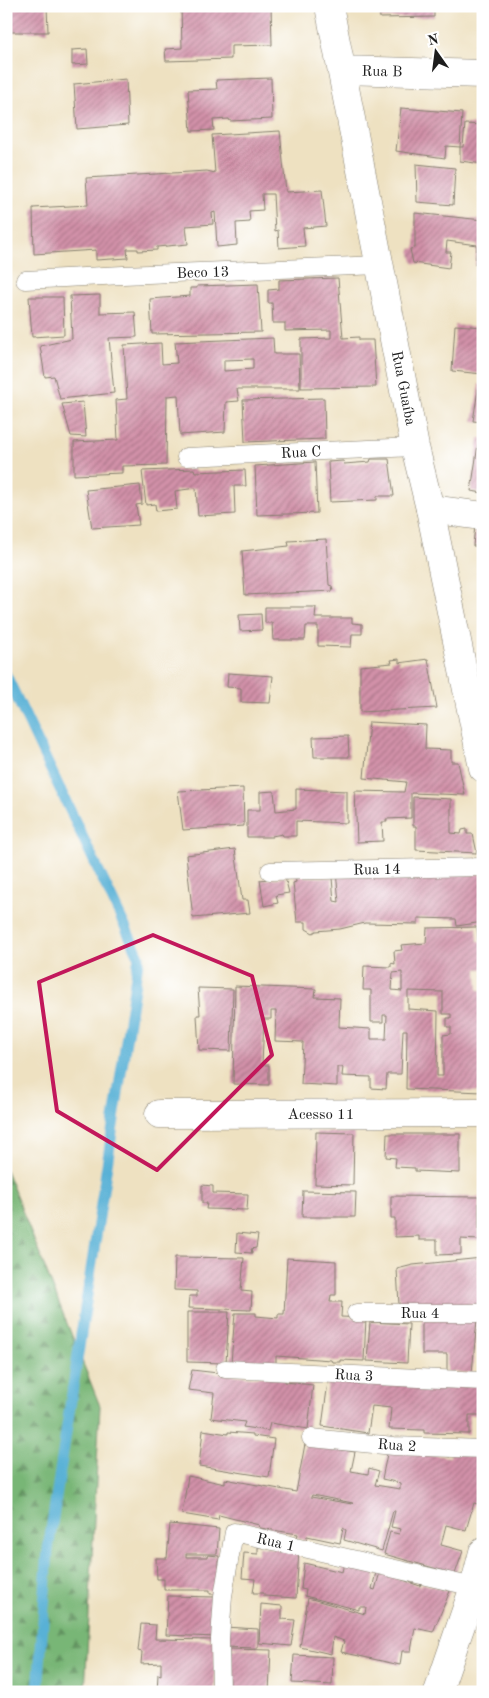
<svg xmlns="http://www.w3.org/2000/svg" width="489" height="1698" viewBox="0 0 489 1698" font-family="'Old Standard TT',serif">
<defs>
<pattern id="forest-firs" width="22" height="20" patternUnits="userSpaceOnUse" patternTransform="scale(1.25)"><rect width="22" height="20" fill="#78b676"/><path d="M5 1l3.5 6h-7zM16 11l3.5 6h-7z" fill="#629360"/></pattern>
<pattern id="building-hatch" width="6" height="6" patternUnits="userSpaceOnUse" patternTransform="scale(1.25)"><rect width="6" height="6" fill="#d291a9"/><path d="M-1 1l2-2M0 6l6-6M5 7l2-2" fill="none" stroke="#aa7689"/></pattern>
</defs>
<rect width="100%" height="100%" fill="#fff"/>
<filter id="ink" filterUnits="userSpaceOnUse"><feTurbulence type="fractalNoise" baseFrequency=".02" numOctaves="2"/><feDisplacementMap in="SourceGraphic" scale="10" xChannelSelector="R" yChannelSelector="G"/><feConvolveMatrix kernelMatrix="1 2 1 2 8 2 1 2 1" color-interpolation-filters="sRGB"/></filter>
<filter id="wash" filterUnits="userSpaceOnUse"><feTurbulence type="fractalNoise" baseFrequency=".0096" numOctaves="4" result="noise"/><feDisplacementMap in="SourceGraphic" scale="20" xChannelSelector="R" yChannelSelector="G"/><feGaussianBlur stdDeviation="1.12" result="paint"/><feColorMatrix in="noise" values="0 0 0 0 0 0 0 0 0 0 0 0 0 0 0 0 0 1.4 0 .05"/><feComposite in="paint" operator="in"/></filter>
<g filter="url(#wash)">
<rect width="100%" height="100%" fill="#eee1c1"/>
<path fill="url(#forest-firs)" stroke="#4a6949" d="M6,1170L100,1406L85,1692H6Z"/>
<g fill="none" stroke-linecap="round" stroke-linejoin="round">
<path stroke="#59b1d6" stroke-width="11" d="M6,675L139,956L48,1550L38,1692"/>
</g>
<g id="blocks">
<path fill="url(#building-hatch)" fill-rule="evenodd" d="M6,6H47L48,32H6Z
M181,6H271L272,45L231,46V59L166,61L165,49L182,48Z
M379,6H434V17L380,18Z
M87,49L88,64L72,65V50Z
M271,78L272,119L230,121L229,119L213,120L214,130L191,131L188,90L217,89L216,80Z
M126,79L128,125L77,129L74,84Z
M401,108L462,113L460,147L446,146L445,158L396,151Z
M465,124L483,125V164L460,161V147H463Z
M280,131L286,192L322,190L326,226L303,228L305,246L279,248L278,230L275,231L273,194H262L263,210L249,211L250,222L236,223L237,245L217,247L215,212L212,213L213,224L186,226L188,244L157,247V250L138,251V249H127L128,258L96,260V250L34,254L33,208L88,205L86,178L207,171L215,173L212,135Z
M416,164L455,168L453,205L417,202Z
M415,213L483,220V266L475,265L477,245L447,241L446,252H451L449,268L413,263L410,249L415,248Z
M338,278L343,338L359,337V340H373L376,387L301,388V339L331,338V330L285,331V323H273L272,303H268V290L279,289V280Z
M258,284L261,332L152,334L150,299L190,296V288H197V286Z
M100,295V313L135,312L137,337L109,338L114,393L60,399L54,376L45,377L40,346L72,339L70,296Z
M29,297H63L64,335L32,337Z
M455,325L483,327V374L452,371Z
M273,338L274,354H299L300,389H237L239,401L226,402L225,432L180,435L178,395L167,396L166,465L122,466V473L74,475V442L118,440L116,400L127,399L124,345L161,343L162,364L177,363L175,342ZM253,359V369L224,371V360Z
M479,384L483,385V422L473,421Z
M324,398L325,439L245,442L243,400Z
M83,402L86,437L71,436L62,404Z
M479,438H483V493L471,491Z
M371,459H389L394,496H377V500L330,502L328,462L343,461L344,464L370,462Z
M315,462L317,513L257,515L255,466Z
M194,469L195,472L245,470L246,486H234L235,514L198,516L196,488L175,491L177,509L156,511L155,504L146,505L142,471Z
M140,485L142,504L136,505L139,525L92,528L86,490Z
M475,525H483V546H473Z
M326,539L329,585L332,586L333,591L245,595L242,551L289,546L288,541Z
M265,607H316L315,618H352V623L362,624V634H352L351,647L318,646V626H306L305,640H273L272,623H265Z
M261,614L262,630L240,631L239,615Z
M399,659V663L428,659L437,708L360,712V666L392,663L391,660Z
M228,673L273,676L270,703L241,702V688L227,687Z
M369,722L426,725L425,749L451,750V762H458L465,795L411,793V818L386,819L387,822H382L383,841L357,842L355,791L404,792L406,782L364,778Z
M348,736L349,757H314L313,737Z
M243,788L244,826L183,830L178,791Z
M296,789L347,791V823L296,821V836H283L282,834L272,836V837H247V810H260V792L274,791L276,811L296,809Z
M413,797L451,799V833L461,834L462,830L467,829V834H473L477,853L416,850V826H413Z
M235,849L242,900H248L250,913L193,918L186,855Z
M336,872L481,874L483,886V922L457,926L456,919L418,918V924L365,923L340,929L316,931L313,933L306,929V922H297L293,883L296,882L295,876L332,878L334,901L339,902Z
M285,877L289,893L276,895L278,903L264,906L260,880Z
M477,927L478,941H483V969H477L478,990H483V1092L406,1089L407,1030H403L401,1074H387L386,1089L371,1088V1077L342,1076L343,1067H337V1086L301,1084L303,1042L275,1041L276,1011H271V1019H264L262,1065H269V1085L233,1084L235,986L316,989L315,997L340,998L339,1027L371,1029V1039H386L387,1015H383V1022H371V990H363L364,966L391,967V963L395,964L394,951L402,950L401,945L426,943L427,928ZM402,972V991L392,990L393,973ZM408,991L443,992V1014H451V1018H447V1027H451V1034L443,1035V1076H437L438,1011L408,1009Z
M198,988L233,989L231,1051L199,1050L197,1015H200Z
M316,1132L354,1133L353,1185L315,1184Z
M387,1134H460V1173L415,1171V1168L395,1167L396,1158L386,1157Z
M202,1185L213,1186V1193L248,1194L247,1210L206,1209L207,1203H202Z
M303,1191L356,1192L355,1217H302Z
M391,1196L479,1197V1240L461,1239V1254L437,1255V1240H419V1236L395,1237V1218H391Z
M237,1233L258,1235L256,1248L251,1249L252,1253L236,1252Z
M175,1257L244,1258L241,1291L252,1292L251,1310L188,1308L189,1296H197V1291L174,1290Z
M287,1258L336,1261V1295H331L330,1302H342L341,1317L366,1318L364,1361L340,1360V1362H332L331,1360L276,1356V1363H231L235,1313H256V1316L278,1318V1314H284Z
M482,1258L483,1268H478L481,1305H399L397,1269L413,1265Z
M187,1312H229L226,1363L187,1362Z
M422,1319L477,1320L472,1373L447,1372V1354H422Z
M370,1322L409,1324L407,1363L367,1361Z
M192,1370L252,1377L285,1375V1382L313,1385L308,1429L270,1423L268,1431L243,1427L245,1422L211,1418L214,1393L188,1390Z
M329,1375L483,1383V1415H469V1434L424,1433V1430L389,1429L391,1408L372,1406L368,1433L322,1426Z
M203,1430L228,1434V1432L253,1434V1436L274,1439L269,1477L199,1466Z
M305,1444L355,1452L351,1471L368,1474L369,1468L379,1471L375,1485L400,1489V1483L382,1479L388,1449L450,1457L451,1452L483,1456V1474L478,1504L474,1503L466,1530L446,1525L441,1545L463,1551L455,1574L384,1554L390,1532L399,1534L401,1529L391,1527L395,1511H393L382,1551L344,1540L346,1530L343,1528L340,1543L307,1536L306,1541L297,1538L298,1534L260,1528L259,1525L219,1515L218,1520L182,1514L188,1476L225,1484V1479L296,1492ZM312,1495L353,1503L352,1504L311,1497Z
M170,1524L219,1529L217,1554H186V1557H208V1555L219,1556V1594H210V1590H164V1579H157L156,1558H167Z
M258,1547L299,1550L296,1598L264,1596V1593H253L255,1579L242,1578L244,1553L258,1554Z
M304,1563L342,1572L344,1563L376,1572L372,1589L375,1590L380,1572L420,1586L421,1583L450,1591L433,1632L415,1628L411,1651H402L400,1665L341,1652L344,1641L333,1637L331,1654L300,1647L308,1598L365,1614L366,1607H359V1610L305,1596L306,1590L301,1589Z
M168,1596L217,1597L216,1637L166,1635Z
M261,1604L282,1606V1619L295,1620L291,1646L259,1643Z
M141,1624L156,1625L155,1639L215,1640V1692H157L158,1674L161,1675V1663L141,1664L142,1652L138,1651Z
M224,1627L258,1629V1648L223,1647Z
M229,1649L271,1650L269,1692H250L230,1689Z
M294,1655L333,1657L332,1685L292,1683Z"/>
</g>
</g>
<g filter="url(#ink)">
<use href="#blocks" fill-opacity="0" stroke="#857e6e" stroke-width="1"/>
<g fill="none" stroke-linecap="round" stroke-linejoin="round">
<defs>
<path id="lane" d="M25,280L123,275L380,265
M186,457L415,447
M270,871L483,867
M356,1313H483
M225,1369L483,1381
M311,1438L394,1446L483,1449
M221,1692L220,1639L223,1596L234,1532L474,1587"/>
<path id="street" d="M430,509L483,516
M159,1114L483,1113"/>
<path id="secondary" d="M329,6L415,447L430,509L483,768
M342,70L483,74
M438,1692L474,1587L483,1552"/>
</defs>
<use href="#lane" stroke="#857e6e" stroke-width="19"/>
<use href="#street" stroke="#857e6e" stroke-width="29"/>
<use href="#secondary" stroke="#857e6e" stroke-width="29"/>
<use href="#lane" stroke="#fff" stroke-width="18"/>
<use href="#street" stroke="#fff" stroke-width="28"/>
<use href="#secondary" stroke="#fff" stroke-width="28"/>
</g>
</g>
<path fill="none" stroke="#c2185b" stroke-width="4" stroke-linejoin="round" d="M153,935L252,976L272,1055L157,1170L57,1111L39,982Z"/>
<g text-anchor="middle" stroke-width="4.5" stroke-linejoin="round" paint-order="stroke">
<g font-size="15" fill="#1c1c1c" stroke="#fff">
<text transform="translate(382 71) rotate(1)" y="5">Rua B</text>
<text transform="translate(203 272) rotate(-2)" y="5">Beco 13</text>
<text transform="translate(404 388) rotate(79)" y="5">Rua Guaíba</text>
<text transform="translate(301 452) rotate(-3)" y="5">Rua C</text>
<text transform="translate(377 869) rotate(-1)" y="5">Rua 14</text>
<text x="321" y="1119">Acesso 11</text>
<text x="420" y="1318">Rua 4</text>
<text transform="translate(354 1375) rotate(3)" y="5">Rua 3</text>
<text transform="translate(397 1445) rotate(4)" y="5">Rua 2</text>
<text transform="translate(276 1542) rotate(13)" y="5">Rua 1</text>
</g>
</g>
<rect width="489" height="1698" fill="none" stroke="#fff" stroke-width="25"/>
<g transform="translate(436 52) rotate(346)" stroke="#ffffff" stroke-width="4" paint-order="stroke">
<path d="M0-4L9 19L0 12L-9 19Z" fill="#1c1c1c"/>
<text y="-8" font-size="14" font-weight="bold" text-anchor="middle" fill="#1c1c1c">N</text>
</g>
</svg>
